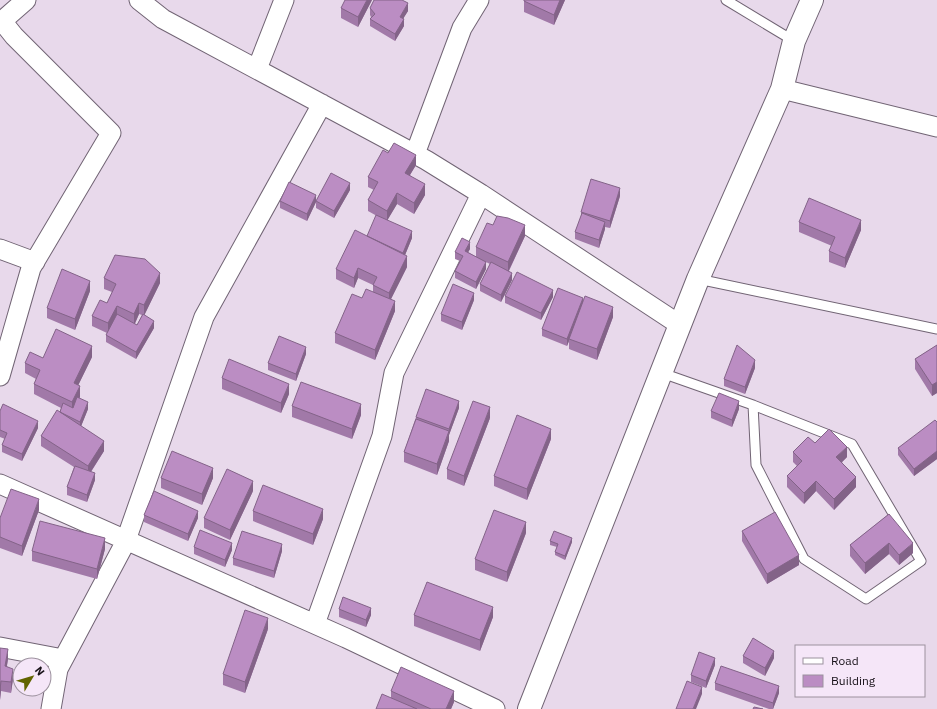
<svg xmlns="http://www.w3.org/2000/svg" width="937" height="709" viewBox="0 0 937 709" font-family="'IBM Plex Sans',sans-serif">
<rect width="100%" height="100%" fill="#e8d9eb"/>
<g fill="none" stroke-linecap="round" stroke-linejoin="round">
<defs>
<path id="lane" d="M726,0L794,41
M698,279L937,329
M662,373L753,405L852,444L921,561L866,599L804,559L756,465L753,405"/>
<path id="street" d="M139,0L163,19L426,160L481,194L680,325
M257,69L284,0
M782,89L937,127
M415,154L462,28L479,0
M0,249L35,262
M0,376L31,268L111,133L14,36L2,21L26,0
M0,484L346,638L495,709
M315,624L382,436L394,373L481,194
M0,647L63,659
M51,709L58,669L125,543L204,317L322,104"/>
<path id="secondary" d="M529,709L698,279L782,89L794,41L812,0"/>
</defs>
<use href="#lane" stroke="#716474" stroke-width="11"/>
<use href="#street" stroke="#716474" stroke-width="21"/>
<use href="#secondary" stroke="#716474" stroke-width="24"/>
<use href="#lane" stroke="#fff" stroke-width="9"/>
<use href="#street" stroke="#fff" stroke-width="19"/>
<use href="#secondary" stroke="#fff" stroke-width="22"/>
</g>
<path fill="#a179a8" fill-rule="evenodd" d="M372,0L358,27L341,18V8Z
M565,0L554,25L524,12V1Z
M370,8L408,11L403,18L404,26L395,41L370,26V19L371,17L370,15Z
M388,153L416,165L410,175L425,195L414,214L397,204L387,220L412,238L405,255L407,267L391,299L395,311L375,360L335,343V333L362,298L373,292V285L358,278L354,288L336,279V269L367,236L377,216L368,211V200L374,190L368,187V177Z
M350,190L334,218L316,208V201Z
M620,196L610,228L605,227V229L599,248L575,239V232L581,217V212Z
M280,201L316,202L307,221L280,208Z
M799,222L861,230L845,268L829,262V251L832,246L799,232Z
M493,225L525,236L509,271L512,280L501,302L480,291V284L490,264L486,262V269L476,289L455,278V271L460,261L455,259V252L470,249L468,252L476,257V247Z
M104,278L160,283L144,315L154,328L136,359L106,342V335L107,333L92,326V316L107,303L112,292L104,289ZM139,314L142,315L137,325L135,324Z
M90,291L75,330L47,318V308Z
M505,296L553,297L541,320L505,303Z
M474,300L462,330L441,321V314Z
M583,301L613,317L597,360L569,349V341L567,346L542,336V329Z
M937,345V393L932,396L915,369V359Z
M306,354L296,381L268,370V363Z
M92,357L78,385L80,397L79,398L88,409L81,426L104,451L91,472L95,480L87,502L67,495V487L74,467L41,446V436L60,412L61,408L34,394V384L36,379L25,373V363L43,358Z
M755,368L745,394L724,386V379Z
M222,378L289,394L281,413L222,389Z
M292,406L361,415L352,439L292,417Z
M459,408L449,435V441L437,475L404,462V452L416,417Z
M739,409L732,427L711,418V411Z
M0,411L38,428L22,461L2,452V445L5,439L0,437Z
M490,418L464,486L447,479V469Z
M937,422V459L914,476L898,455V448Z
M551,439L527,500L494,486V476Z
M815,443L847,457L842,462L856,487L834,510L816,491L804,504L787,487V476L797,466L793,462V452Z
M161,478H213L202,505L161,488Z
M253,491L230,540L204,528V518Z
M39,510L22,556L0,548V518Z
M253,511L323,519L313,545L253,521Z
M889,514L913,553L899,565L889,554L865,574L850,556V545Z
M144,515L198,518L188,541L144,522Z
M742,531L799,565L767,584L742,541Z
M526,533L507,582L475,570V559Z
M550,541L572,542L565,560L555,555V552L557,547L550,545Z
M194,547L232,550L225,567L194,554Z
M105,549L97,579L32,561V551Z
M282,551L274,578L233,565V558Z
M339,609L371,615L366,627L339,617Z
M414,615L493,617L480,651L414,626Z
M268,629L245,693L223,685V674Z
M0,648L8,659L7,666L13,679L11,693L1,691L0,700Z
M743,656L774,658L765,676L743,663Z
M715,665L706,688L691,682V675Z
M715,683L779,693L773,709H769L715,690Z
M391,691L454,702L451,709H376L391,698Z"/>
<path fill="#836388" d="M367,0H372L358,27V17Z
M560,0H565L554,25V15Z
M408,3V11L400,24V17Z
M404,19V26L395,41V34Z
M416,155V165L405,183V173Z
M350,183V190L334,218V211Z
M425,184V195L414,214V203Z
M620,188V196L610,228V221Z
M397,193V204L387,221V211Z
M316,195V202L307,221V214Z
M861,220V230L845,268V258Z
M605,222V229L599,248V240Z
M525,225V236L508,272V262Z
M412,231V238L403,260V253Z
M470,242V249L465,258V251Z
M407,256V267L389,303V293Z
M486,262V269L476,289V282Z
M358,268V278L354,288V278Z
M160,273V283L144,316V305Z
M512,273V280L501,302V295Z
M90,281V291L75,330V319Z
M553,290V297L541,320V313Z
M474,293V300L462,330V322Z
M583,298V305L569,339V341L567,346V339Z
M395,301V311L375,360V350Z
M139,303V314L134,325V314Z
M117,306V316L108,334V323Z
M613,307V317L597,360V349Z
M154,321V328L136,359V352Z
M92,346V357L74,394V383Z
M306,347V354L296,381V374Z
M755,360V368L745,394V387Z
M937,382V393L932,396V385Z
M289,384V394L281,413V403Z
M80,386V397L72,413V402Z
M459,401V408L449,435V441L437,475V464L449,432V429Z
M739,401V409L732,427V420Z
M88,402V409L80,429V422Z
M361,404V415L352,439V429Z
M490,407V418L464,486V476Z
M38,421V428L22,461V454Z
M551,429V439L527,500V489Z
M104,441V451L88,476V466Z
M847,447V457L836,468V457Z
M937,451V459L914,476V469Z
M213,468V478L202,505V494Z
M95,473V480L87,502V495Z
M856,477V487L834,510V499Z
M253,481V491L230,540V530Z
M816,481V491L804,504V493Z
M39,499V510L22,556V546Z
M323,509V519L313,545V534Z
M198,511V518L188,541V534Z
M526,522V533L507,582V572Z
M105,538V549L97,579V569Z
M572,538V542L565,560V556Z
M232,543V550L225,567V560Z
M889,543V554L865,574V563Z
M913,543V553L899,565V555Z
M282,544V551L274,578V571Z
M799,555V565L767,584V574Z
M493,607V617L480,651V640Z
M371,608V615L366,627V620Z
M268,618V629L245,693V682Z
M8,649V659L5,676V666Z
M774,651V658L765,676V668Z
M715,658V665L706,688V681Z
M13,669V679L11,693V682Z
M1,681V691L0,700V690Z
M779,686V693L773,709V703Z
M702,687V694L696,709H693Z
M454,691V702L451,709H446Z"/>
<path fill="#bb8dc3" stroke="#836388" d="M345,0H367L358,17L341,8Z
M374,0H402L408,3L400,17L404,19L395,34L370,19L375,14L370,8Z
M524,0H560L554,15L524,1Z
M394,143L416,155L405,173L425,184L414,203L397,193L387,211L368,200L378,182L368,177L383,150L388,153Z
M331,173L350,183L334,211L316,201Z
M591,179L620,188L610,221L581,212Z
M289,182L316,195L307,214L280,201Z
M809,198L861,220L845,258L829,251L835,237L799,222Z
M582,213L605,222L599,240L575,232Z
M376,215L412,231L403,253L384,244L367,236Z
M497,216L508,218L525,225L508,262L476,247L487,223L493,225Z
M355,230L407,256L389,293L373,285L377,277L358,268L354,278L336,269Z
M462,238L470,242L465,251L486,262L476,282L455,271L463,256L455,252Z
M115,255L145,259L160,273L144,305L139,303L134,314L117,306L108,323L92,316L100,300L107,303L116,284L104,278Z
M491,262L512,273L501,295L480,284Z
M62,269L90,281L75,319L47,308Z
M517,272L553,290L541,313L505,296Z
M453,284L474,293L462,322L441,314Z
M558,288L583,298L567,339L542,329Z
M366,289L395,301L375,350L335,333L352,294L362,298Z
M585,296L613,307L597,349L569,339Z
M117,314L137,325L143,314L154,321L136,352L106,335Z
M56,329L92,346L74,383L80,386L72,402L34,384L40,370L25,363L30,352L43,358Z
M279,336L306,347L296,374L268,363Z
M737,345L755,360L745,387L724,379Z
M937,345V382L932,385L915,359Z
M229,359L289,384L281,403L222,378Z
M301,382L361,404L352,429L292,406Z
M426,389L459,401L449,429L416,417Z
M719,393L739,401L732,420L711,411Z
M77,397L88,402L80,422L60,412L63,403L73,408Z
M473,401L490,407L464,476L447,469Z
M3,404L38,421L22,454L2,445L7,433L0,430V411Z
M57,410L104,441L88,466L41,436Z
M517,415L551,429L527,489L494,476Z
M416,419L449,431L437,464L404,452Z
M935,420L937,422V451L914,469L898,448Z
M829,429L847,447L836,457L856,477L834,499L816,481L804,493L787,476L802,461L793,452L808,437L815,443Z
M172,451L213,468L202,494L161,478Z
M75,466L95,473L87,495L67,487Z
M227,469L253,481L230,530L204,518Z
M263,485L323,509L313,534L253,511Z
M11,489L39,499L22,546L0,537V518Z
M154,491L198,511L188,534L144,515Z
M494,510L526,522L507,572L475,559Z
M775,512L799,555L767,574L742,531Z
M889,514L913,543L899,555L889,543L865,563L850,545Z
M40,521L105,538L97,569L32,551Z
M200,530L232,543L225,560L194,547Z
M242,531L282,544L274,571L233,558Z
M554,531L572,538L565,556L555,552L558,544L550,541Z
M427,582L493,607L480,640L414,615Z
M343,597L371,608L366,620L339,609Z
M245,610L268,618L245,682L223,674Z
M753,638L774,651L765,668L743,656Z
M0,648L8,649L5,666L13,669L11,682L1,681L0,690Z
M699,652L715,658L706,681L691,675Z
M721,666L779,686L773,703L715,683Z
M401,667L454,691L446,709H431L391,691Z
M687,681L702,687L693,709H676Z
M382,694L417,709H376Z
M754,707L763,709H753Z"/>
<rect x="795" y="645" width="130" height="52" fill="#f5e6f8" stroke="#9c919e"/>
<rect x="803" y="658" width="20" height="6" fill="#ffffff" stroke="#9c919e"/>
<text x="831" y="665" font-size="12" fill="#171118">Road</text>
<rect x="803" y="675" width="20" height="12" fill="#bb8dc3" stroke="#9c919e"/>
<text x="831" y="685" font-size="12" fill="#171118">Building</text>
<g transform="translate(32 677) rotate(52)"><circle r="19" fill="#f5e6f8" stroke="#9c919e"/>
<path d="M0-3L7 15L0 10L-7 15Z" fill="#626400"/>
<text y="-6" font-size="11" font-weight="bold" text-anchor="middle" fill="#171118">N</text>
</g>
</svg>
